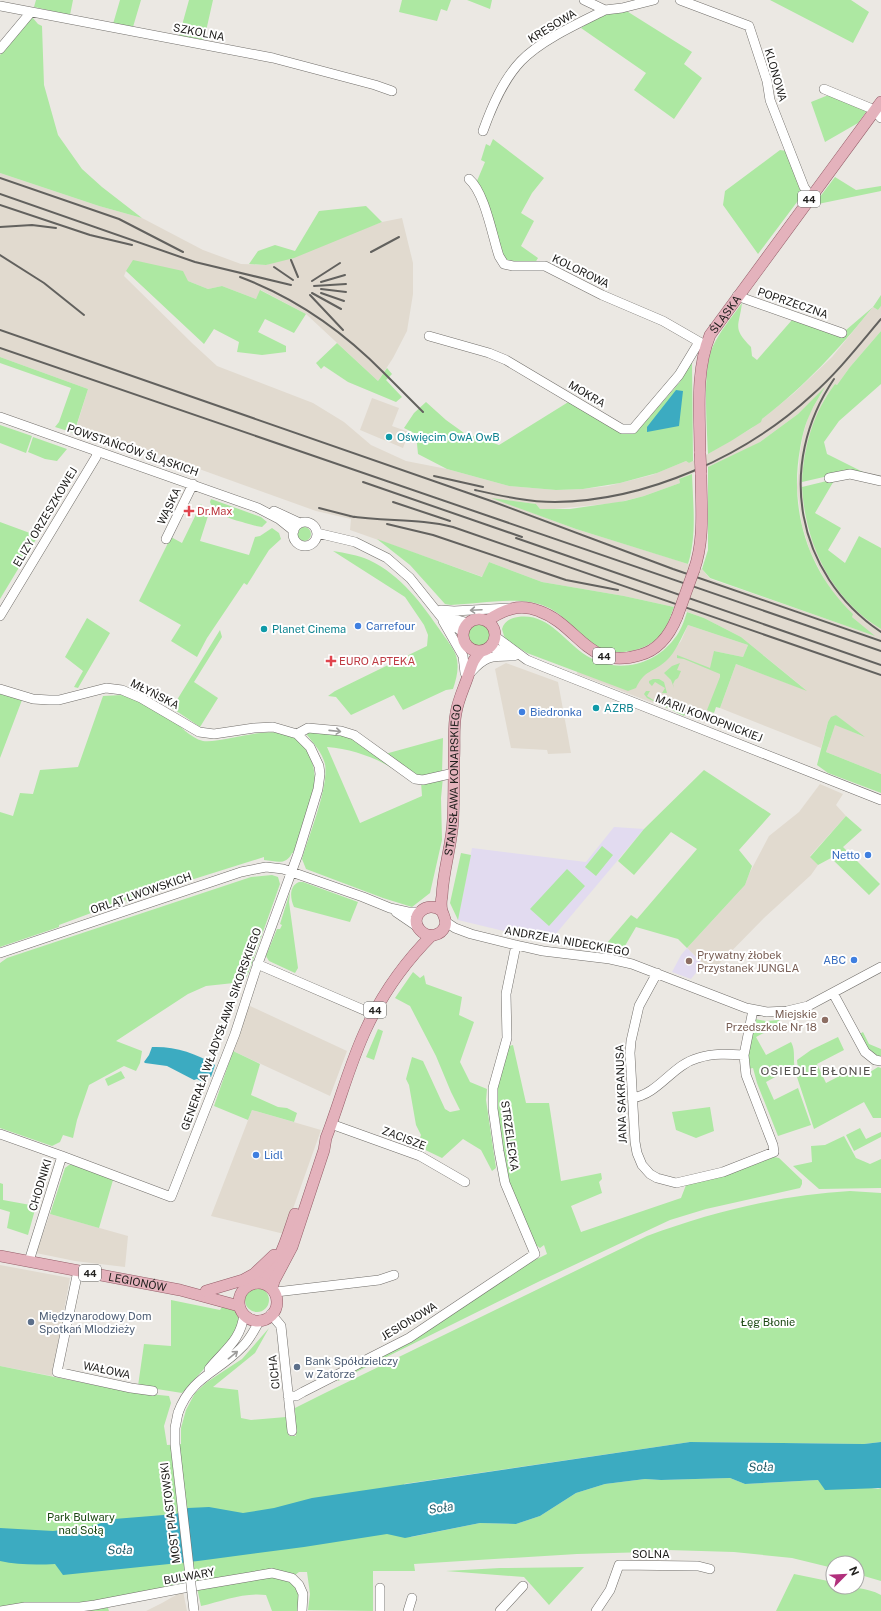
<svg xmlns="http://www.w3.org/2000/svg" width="881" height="1611" viewBox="0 0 881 1611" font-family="'Public Sans',sans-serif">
<rect width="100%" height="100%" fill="#ebe8e3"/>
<path fill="#e1dacf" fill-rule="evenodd" d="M0,173L99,206L142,218L203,250L241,264L266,265L382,222L402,218L413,263V294L407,331L393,358L378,381L306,314L261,290L256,299L222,286L208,289L188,281L126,271L124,276L192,343L217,366L313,403L344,422L371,445L406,461L447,469L509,486L556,490L583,489L608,486L652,475L686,461L689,463L708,454L752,428L762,419L794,393L832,357L873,307L878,310L881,306V331L850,367L837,385L835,384L825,398L809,437L804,461L802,482L804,511L808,530L821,562L842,595L856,609L881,629V774L826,752L835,724L862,736L836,715L828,722L821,748L720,708L736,664L806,690L741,637L704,618L674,607L624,596L542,582L489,562L483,577L350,530L351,519L316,511L77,425L88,389L0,357ZM824,389L809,414L803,435L800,453L797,488L802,525L810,551L825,580L837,598L852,614V617L873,635L710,579L702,569L676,560L576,529L495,499L536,504L540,509H554L616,503L644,496L680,483L679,479L734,456L760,442L798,414Z
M372,398L399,408L392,426L409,432L403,448L360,430Z
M688,625L748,645L743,657L714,651L732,664L708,724L577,674V672L581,669L623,674L671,654L681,641Z
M506,663L558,682L571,753L548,754L547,750L511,748L495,669Z
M820,784L843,794L836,805L846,816L810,856L818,865L811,875L764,918L712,971L703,964L687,948L745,885L749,874L769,836L799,812Z
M248,1005L347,1051L330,1096L233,1051Z
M252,1110L321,1130L284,1234L211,1216Z
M50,1214L128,1236L125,1267L75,1261L36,1253Z
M0,1265L70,1278L52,1376L0,1366Z
M183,1591L187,1611H146L162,1603Z"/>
<path fill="#e2dbf0" d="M614,827L644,829L549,942L458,920L472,848L586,862Z
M687,948L703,964L691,979L672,972L681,955Z"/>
<path fill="#ade8a2" d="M36,0H73L70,15L34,7Z
M120,0H141L133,27L113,24Z
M189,0H213L204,40L179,36Z
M402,0H451L447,11L441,9L437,21L399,12Z
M467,0H492L490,9Z
M770,0H851L869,12L853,43Z
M625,10L692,52L684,64L702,78L674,119L634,90L646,73L581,28L604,13Z
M32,17L38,24L42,26L44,85L58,135L82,169L102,187L142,218L99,206L0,173V55Z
M836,92L871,105L858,123L825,142L811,102Z
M493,139L544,178L532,193L521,213L534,221L521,246L538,258L535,263L506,260L501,251L486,203L477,181L485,162L481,160L486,144L490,146Z
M780,150L786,151L803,194L758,254L723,205L725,191Z
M835,177L856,190L881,186V191L818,204L816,202Z
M366,206L382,222L294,258L266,265L249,264L258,251L275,245L295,251L319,211Z
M133,260L183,271L188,281L208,289L222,286L256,299L260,290L306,314L294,333L265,319L258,332L286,346V352L262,355L237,352L239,342L214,329L204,344L126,271Z
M881,295V306L878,310L873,307C837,351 807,384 762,419L761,422L731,441L708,454C707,427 702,369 713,346C720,331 732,317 742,303C739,327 732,328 751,347L752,356L757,360L792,320L839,336L873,307Z
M881,331V384L839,421L824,442L827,454L869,475L850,471L802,482C804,446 813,413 835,384L837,385L850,367Z
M337,343L378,381L387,368L392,374L386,380L402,397L396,402L348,382L324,366L321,369L316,363Z
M0,357L88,389L74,433L55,427L59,422L71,388L0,363Z
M692,361L693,461L689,463L686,461L657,473L620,483L583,489L556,490L509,486L447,469L418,454L416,434L404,428L414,413L426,402L446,420L464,433L499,445L570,401L616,430L639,429L680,382Z
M825,387C820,396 814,404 810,414C805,424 802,437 800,449C789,510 808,571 853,614L852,617L875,636L710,578L702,569L708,550V467L760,442L798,414Z
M0,425L32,436L26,453L0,443Z
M33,437L67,449L57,461L45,459L28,452Z
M692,474C693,504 697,535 688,564L576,529L491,498L536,504L540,509H570L625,501L644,496L680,483L679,479Z
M835,479L815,513L841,528L828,550L845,563L859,536L881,548V629C831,599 805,543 802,487Z
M211,499L261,517L267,522L262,527L256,526C241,521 216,518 210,502Z
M201,504L208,516L200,541L249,555L255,537L260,536L272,528L279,533L281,539L269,550L247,585L244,583L207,638L197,657L171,641L181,625L139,601L171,537L182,543Z
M0,522L38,536L0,599Z
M297 534a7 7 0 1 1 14 0a7 7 0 1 1-14 0Z
M377,539L482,577L489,562L542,582L624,596L674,607C670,617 667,629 659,637C645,651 614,658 597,647C577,634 565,613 542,605C517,596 477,604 451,605L445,604L410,565Z
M333,551C345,553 358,555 369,560C401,575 422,604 442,633C446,639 452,646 455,653C460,665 457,677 453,689L446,690L403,710L394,695L351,715L336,697L328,696L335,691L427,646L428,635L424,625L405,597Z
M687,612L704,618L741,637L807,691L736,664L720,708L716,707L714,713L707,710L720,677V674L684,659L677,658V655L710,668L714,651L743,657L748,645L688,625C681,638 676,652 666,661C653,673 645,669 636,688L628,691L527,653L508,641L504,636L502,629C504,622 510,618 518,617C549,613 563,641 587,656C616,674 654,666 674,639C681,631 684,621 687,612Z
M87,618L110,633L78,688L74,687L83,671L65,657Z
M468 635a11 11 0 1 1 22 0a11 11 0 1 1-22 0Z
M220,630L222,637L194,682L218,698L200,727L172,708Z
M680,663L677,670L681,671L678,678L675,680L673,684L674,688L671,680L664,673L672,666Z
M653,679H659L664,682L667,693H662L665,688L655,682L652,686L649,683V681Z
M646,691H650L647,696L655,701L658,697L660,698L658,702L685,714L684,716L647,698L644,694Z
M0,693L22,700L0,758Z
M122,695C139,700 154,707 169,717C180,725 190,738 203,741C215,743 247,734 261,733C278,731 296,733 306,749C327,782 305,820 293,853H292C286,866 276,861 264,860V857L194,879L127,903L126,900L59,925V927L0,947V812L13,816L20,793L33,794L40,770L78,767L103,696Z
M836,715L865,737L835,725L826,752L881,774V793L828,773L817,765L828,722L831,717Z
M310,731L349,736L395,768V770C375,757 351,749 327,747L360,823L422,796L421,782L443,777L441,798L442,840L430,893L412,907L383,898L306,869L302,859C309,835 329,787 325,764C322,752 314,744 307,735L306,733Z
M443,738L442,773L423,777L413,776L385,754Z
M704,770L771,814L739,850L752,866L745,885L687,948L678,939L636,927L622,951L614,954L601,950L631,915L637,919L697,849L671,832L634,875L618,861L644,829Z
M846,816L862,830L843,847L880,884L869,895L831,858L818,865L810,857Z
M602,846L613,855L596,876L585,867Z
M461,853L471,855L458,920L450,903Z
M567,869L585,886L549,926L530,909Z
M272,875L278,877L280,884L248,974L243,982L206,986L188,994L116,1041L142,1051L140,1063L136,1071L124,1066L89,1085L77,1120L73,1138L63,1135L60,1142L52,1146L0,1128V963L7,958L251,877Z
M299,882H303L358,902L350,922L294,907C290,898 289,886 299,882Z
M290,892L289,902L298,968L295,973L269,961L266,956L277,929H280L282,925L280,924Z
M413,972L420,978L424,975L426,984L462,997L459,1015L474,1022L460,1062L470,1082L487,1089L486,1100L496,1168L492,1171L481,1150L463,1139L442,1158L417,1146L421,1135L416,1125L409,1085L406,1079L412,1057L423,1061L445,1109L450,1112L460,1110L451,1092L436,1056L410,1006L395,998Z
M755,1019L766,1021L779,1020L781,1024L756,1037L766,1055L791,1042C797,1053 791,1062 797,1074L794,1076L790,1069L766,1082L774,1100L798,1088L811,1125L778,1136L757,1083L753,1068L748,1069V1055Z
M378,1029L383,1031L374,1060L366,1057Z
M863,1032L869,1044L881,1049V1057C869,1054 864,1045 858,1035Z
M838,1037L844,1050L817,1064L826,1083L853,1069L870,1072L878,1067L881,1068V1118H873L864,1102L814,1129L797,1077H799C800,1072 797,1066 797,1060L811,1050Z
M513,1045L526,1103H549L561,1181L601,1173L602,1179L599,1182L602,1193L571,1206L581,1232L681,1198L686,1185L735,1172L774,1157L779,1158L802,1180V1184L800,1188L706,1209L670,1220L540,1281L338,1381L337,1379L523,1266L547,1254L544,1245L540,1248L536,1245L504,1169L495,1092L506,1049L509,1046Z
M233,1051L260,1064L251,1095L278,1107L287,1108L297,1113L294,1122L252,1110L248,1120L214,1106Z
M121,1071L125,1078L108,1086L105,1079Z
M710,1107L714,1131L696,1138L676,1130L672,1112Z
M860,1128L866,1139L881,1132V1137L854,1151L846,1135Z
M844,1136L856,1158L870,1164L881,1159V1188L819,1189L793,1166L812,1162L811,1146L825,1145Z
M75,1164L113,1180L99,1228L50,1214L65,1168L69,1165Z
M0,1183L3,1184V1200L36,1206L28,1235L7,1228L10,1212L0,1209Z
M850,1191L881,1193V1442L864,1444L690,1442L404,1484L411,1537L480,1523L516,1524L540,1516L576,1493L605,1484L645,1479L661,1480L730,1478L745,1484L818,1480L878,1489L881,1488V1581L857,1574V1563H833V1568L792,1558L734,1552L668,1550L649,1552L577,1554L414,1564L415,1571H373V1611L308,1610L310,1594L307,1572H299L295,1575L289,1573L106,1603L109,1611H0V1366L129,1392L169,1396L171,1403L164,1426L167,1445L181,1444V1428L186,1410L195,1393L207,1382L242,1359L269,1328L255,1353L213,1387L238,1390L241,1418L251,1420L286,1417L289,1436H296L295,1408L325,1393L647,1236C712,1212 780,1195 850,1191Z
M245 1300a12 12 0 1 1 24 0a12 12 0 1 1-24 0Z
M171,1300L220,1310L224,1304C240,1310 242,1322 235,1335L182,1393L138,1386L144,1344L171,1346Z
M584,1567L549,1605L524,1577L446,1571L500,1568Z
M794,1574L833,1582V1587C850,1587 866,1587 881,1595V1611H776Z
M273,1576C298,1583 300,1585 299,1611H272L266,1595C245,1592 222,1601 201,1606L197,1588Z"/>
<path fill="#3cabc1" d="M676,390L683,391L679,426L647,432V427Z
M152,1047C174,1046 196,1053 215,1065L211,1077L208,1075L205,1081L203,1082L197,1079L194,1080L167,1066L145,1063L144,1062L149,1055Z
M690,1442L864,1444L881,1442V1488L825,1490L818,1480L745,1484L730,1478L661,1480L645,1479L605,1484L576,1493L540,1516L516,1524L480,1523L405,1538L387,1534L304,1547L198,1561L63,1575L55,1564C37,1565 18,1565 0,1561V1528L53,1531L88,1527L114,1519L176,1514L188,1508L209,1507L243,1513L274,1508L312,1498Z"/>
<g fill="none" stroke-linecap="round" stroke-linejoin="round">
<defs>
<path id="minor" d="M584,0L605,10L622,8L654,0
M680,0L749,26L767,81L770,100L804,187L811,197
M0,6L273,58L375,85L392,91
M0,49L31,12
M824,89L870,108L874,110L881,118
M483,131C492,106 503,80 521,61C541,40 579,23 605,10
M469,179C485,193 492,235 499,256L504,264L513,266H545L602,295L663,321L703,344
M737,296L842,333
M429,336L489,353L506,360L622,429H633L679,375L699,342
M0,417L258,508L279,519L294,531
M829,478L850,474L881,481
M274,511L300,523
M293 534a12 12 0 1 1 24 0a12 12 0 1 1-24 0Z
M317,533L355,542L387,558L410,578L442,618L463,632
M166,539L193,484
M441,610L454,611L509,608
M442,611L451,618L468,623
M0,616L96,457L97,451
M443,621L463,656L465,673
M496,637L527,660L544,667L881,800
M491,647L509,654
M471,672C486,655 492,656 514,656
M0,689L33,699L49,700H59L106,688L122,690L141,698L199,732L214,734L254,728L273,727L297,734L310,747L319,766L320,774L318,789L298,854L256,969L235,1034L171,1197L62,1156
M297,734L308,728L341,731L354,735L415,779L423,780L454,773
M396,912L418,927
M446,922L455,928L471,934L516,945L543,951L610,959L632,964L746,1008L767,1012L787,1011L808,1006L881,967
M0,953L241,872L266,867L283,869L363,897L390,908L408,912H420
M257,964L373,1014
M657,973L639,1006L631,1041L630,1053L635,1142L637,1153L642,1165L650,1174L657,1178L676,1183L723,1172L774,1152L773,1145L746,1075L744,1055
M833,993L865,1052L875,1060L881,1061
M632,1098C659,1094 672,1065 698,1058C713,1053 729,1054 744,1055L753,1010
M331,1124L420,1156L465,1182
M0,1134L62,1156L29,1261
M78,1271L57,1372L131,1388L153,1391
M274,1293L276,1292L379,1280L394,1275
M271,1314L281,1326L292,1431
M209,1369C224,1350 241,1341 244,1314
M288,1396H296L303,1392L409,1338L535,1254L505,1183L499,1151L493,1109V1088L507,1038L506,994L516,945
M178,1413C191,1377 217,1373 241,1348C250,1340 254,1330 260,1320
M0,1611L25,1607H80L95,1605L189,1587L272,1573L292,1578L299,1585L303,1594L302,1611
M380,1611V1588
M408,1611L412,1598
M500,1611L523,1586
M596,1611L610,1590L619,1565L698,1566L710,1569"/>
<g id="major">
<path id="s1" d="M700,453C700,413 695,372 710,335L881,102"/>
<path d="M694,570C705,539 701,506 701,473"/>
<circle cx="479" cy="635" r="16"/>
<path d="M487,621C503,610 519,603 539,611C579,625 587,671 640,655C659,650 670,634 677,617"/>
<path id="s2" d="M442,911C427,899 408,917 420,930C428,939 441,936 445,926C447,920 444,917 442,911C441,907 441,901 442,896C443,870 452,845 453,819C454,799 454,778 454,758C455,743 453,728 456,713C458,700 464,688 468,676C472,665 472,661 480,652"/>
<path id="s3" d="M0,1256L180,1290L239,1306"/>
<path d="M257,1283C279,1270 287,1237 295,1214"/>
<circle cx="258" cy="1302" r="19"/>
<path d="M272,1289L274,1281L292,1247L324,1150L326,1138C340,1102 350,1062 367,1027C383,993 406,961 432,935"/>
<path d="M206,1291L243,1280L254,1274L274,1255"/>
</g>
</defs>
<use href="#minor" stroke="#716e6a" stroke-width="10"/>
<use href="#major" stroke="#945d68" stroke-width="12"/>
<use href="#minor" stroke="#fff" stroke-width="9"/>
<use href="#major" stroke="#e4b2bc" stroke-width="11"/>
<path stroke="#62615e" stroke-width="2" d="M0,178L119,219L183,252
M0,194L195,262L291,285
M0,205L90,235L132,245
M0,227L32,225L56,228
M371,252L399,237
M0,255L44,283L84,315
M291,260L298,277
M274,267L293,280
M240,277C296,298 343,331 385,374
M312,281L340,263
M321,282L345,275
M314,286L346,284
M321,289L346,292
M312,293L341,309
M321,293L344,301
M310,295L343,330
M0,330L494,502L673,569L881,641
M0,348L881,651
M382,371L423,412
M834,379C776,464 795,574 881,632
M434,476L483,487
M363,482L522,537
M475,490C502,496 528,502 555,502C647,501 746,456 812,395C838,372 859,345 881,319
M393,502L450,521
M319,508L354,517
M349,516C384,522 419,518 453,527L881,675
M387,524L433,535L566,580L618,590
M516,538L881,665"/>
<defs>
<path id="minor-bridge" d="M178,1413L175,1428V1444L194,1611"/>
<path id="major-bridge" d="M700,453L701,473
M677,617L694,570"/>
</defs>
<use href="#minor-bridge" stroke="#716e6a" stroke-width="10" stroke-linecap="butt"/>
<use href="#major-bridge" stroke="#945d68" stroke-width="12" stroke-linecap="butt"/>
<use href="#minor-bridge" stroke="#fff" stroke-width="9"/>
<use href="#major-bridge" stroke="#e4b2bc" stroke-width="11"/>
</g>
<defs><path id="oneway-shaft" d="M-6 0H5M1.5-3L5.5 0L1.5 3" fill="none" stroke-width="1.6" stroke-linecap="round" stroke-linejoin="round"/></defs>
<g stroke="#9c9b9a">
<use href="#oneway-shaft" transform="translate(476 610) rotate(177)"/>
<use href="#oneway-shaft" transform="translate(335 731) rotate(6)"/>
<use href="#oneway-shaft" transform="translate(233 1355) rotate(-39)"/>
</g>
<g fill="#0f9aa8" stroke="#fff" stroke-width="1.5">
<circle cx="389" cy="437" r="4"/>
<circle cx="264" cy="629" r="4"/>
<circle cx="596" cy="708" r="4"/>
</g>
<g fill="#e0444e" stroke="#fff" stroke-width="1.5">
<path d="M187 505h4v4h4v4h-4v4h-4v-4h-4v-4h4z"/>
<path d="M329 655h4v4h4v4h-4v4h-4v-4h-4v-4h4z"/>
</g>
<g fill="#3f7fe0" stroke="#fff" stroke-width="1.5">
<circle cx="358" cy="626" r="4"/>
<circle cx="522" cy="712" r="4"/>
<circle cx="868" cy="855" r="4"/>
<circle cx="854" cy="960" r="4"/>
<circle cx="256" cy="1155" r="4"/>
</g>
<g fill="#8d6e63" stroke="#fff" stroke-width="1.5">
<circle cx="689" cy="961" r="4"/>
<circle cx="825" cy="1020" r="4"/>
</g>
<g fill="#5c6f8a" stroke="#fff" stroke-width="1.5">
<circle cx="31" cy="1322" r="4"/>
<circle cx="297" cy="1367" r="4"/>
</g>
<g text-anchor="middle" stroke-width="4" stroke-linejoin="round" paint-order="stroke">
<g fill="#fff" stroke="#646462" stroke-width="1">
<rect x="798" y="191" width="22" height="16" rx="3"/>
<rect x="593" y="648" width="22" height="16" rx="3"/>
<rect x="364" y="1002" width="22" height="16" rx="3"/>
<rect x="79" y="1265" width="22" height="16" rx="3"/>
</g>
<g font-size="10" font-weight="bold" fill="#22211f">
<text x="809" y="203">44</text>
<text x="604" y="660">44</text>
<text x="375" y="1014">44</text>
<text x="90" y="1277">44</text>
</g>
<g font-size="11" fill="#22211f" stroke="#fff">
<text transform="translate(552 26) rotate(-31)" y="4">KRESOWA</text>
<text transform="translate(199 32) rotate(11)" y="4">SZKOLNA</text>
<text transform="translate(776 75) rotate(74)" y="4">KLONOWA</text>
<text transform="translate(581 271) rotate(26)" y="4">KOLOROWA</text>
<text transform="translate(793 303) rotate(19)" y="4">POPRZECZNA</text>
<text dy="4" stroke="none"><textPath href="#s1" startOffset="145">ŚLĄSKA</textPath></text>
<text transform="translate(587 394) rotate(31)" y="4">MOKRA</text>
<text transform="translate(133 450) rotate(19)" y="4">POWSTAŃCÓW ŚLĄSKICH</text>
<text transform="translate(169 506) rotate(-64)" y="4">WĄSKA</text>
<text transform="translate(45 517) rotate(-59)" y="4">ELIZY ORZESZKOWEJ</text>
<text transform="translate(155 694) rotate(27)" y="4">MŁYŃSKA</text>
<text transform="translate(709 718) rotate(21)" y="4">MARII KONOPNICKIEJ</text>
<text dy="4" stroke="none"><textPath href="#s2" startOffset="222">STANISŁAWA KONARSKIEGO</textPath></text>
<text transform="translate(141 893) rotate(-19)" y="4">ORLĄT LWOWSKICH</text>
<text transform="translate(567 941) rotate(10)" y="4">ANDRZEJA NIDECKIEGO</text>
<text transform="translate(221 1029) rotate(-70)" y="4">GENERAŁA WŁADYSŁAWA SIKORSKIEGO</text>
<text transform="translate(621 1094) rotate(-92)" y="4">JANA SAKRANUSA</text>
<text transform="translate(510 1136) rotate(82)" y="4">STRZELECKA</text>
<text transform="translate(404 1138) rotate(21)" y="4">ZACISZE</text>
<text transform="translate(40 1185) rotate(-73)" y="4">CHODNIKI</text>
<text dy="4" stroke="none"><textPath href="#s3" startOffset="140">LEGIONÓW</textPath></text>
<text transform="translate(409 1321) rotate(-31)" y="4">JESIONOWA</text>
<text transform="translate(107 1370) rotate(12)" y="4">WAŁOWA</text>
<text transform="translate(274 1372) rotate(-96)" y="4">CICHA</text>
<text transform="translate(170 1513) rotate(-97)" y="4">MOST PIASTOWSKI</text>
<text x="651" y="1558">SOLNA</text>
<text transform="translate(189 1576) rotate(-10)" y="4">BULWARY</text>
</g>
<g font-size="11" fill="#0d838f" stroke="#fff" text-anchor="start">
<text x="397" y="441">Oświęcim OwA OwB</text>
<text x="272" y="633">Planet Cinema</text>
<text x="604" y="712">AZRB</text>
</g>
<g font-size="11" fill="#be3a42" stroke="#fff" text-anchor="start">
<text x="197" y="515">Dr.Max</text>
<text x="339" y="665">EURO APTEKA</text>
</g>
<g font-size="11" fill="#366cbe" stroke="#fff" text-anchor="start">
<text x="366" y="630">Carrefour</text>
<text x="530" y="716">Biedronka</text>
<text x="860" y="859" text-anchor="end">Netto</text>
<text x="846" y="964" text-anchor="end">ABC</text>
<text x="264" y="1159">Lidl</text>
</g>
<g font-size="11" fill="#785e54" stroke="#fff" text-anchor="start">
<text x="697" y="959">Prywatny żłobek<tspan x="697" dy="13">Przystanek JUNGLA</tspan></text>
<text x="817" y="1018" text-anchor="end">Miejskie<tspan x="817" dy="13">Przedszkole Nr 18</tspan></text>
</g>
<g font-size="11" fill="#4e5e75" stroke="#fff" text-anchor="start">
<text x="39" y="1320">Międzynarodowy Dom<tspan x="39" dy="13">Spotkań Mlodzieży</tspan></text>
<text x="305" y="1365">Bank Spółdzielczy<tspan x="305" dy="13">w Zatorze</tspan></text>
</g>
<g font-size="11" fill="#1b4813" stroke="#fff">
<text x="768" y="1326">Łęg Błonie</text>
<text x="81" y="1521">Park Bulwary<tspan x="81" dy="13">nad Sołą</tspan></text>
</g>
<g font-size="12" letter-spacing="1" fill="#524f4b" stroke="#fff">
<text x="816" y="1075">OSIEDLE BŁONIE</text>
</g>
<g font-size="12" font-style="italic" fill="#235e6b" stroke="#fff">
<text transform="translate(761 1467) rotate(-1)" y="4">Soła</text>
<text transform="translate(441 1508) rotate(-8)" y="4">Soła</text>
<text transform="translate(120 1550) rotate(-1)" y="4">Soła</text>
</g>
</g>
<g transform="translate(845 1575) rotate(66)"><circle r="19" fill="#ffffff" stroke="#a7a6a5"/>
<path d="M0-3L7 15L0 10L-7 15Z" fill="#b1307c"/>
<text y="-6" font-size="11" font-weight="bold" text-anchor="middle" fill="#22211f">N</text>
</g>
</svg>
